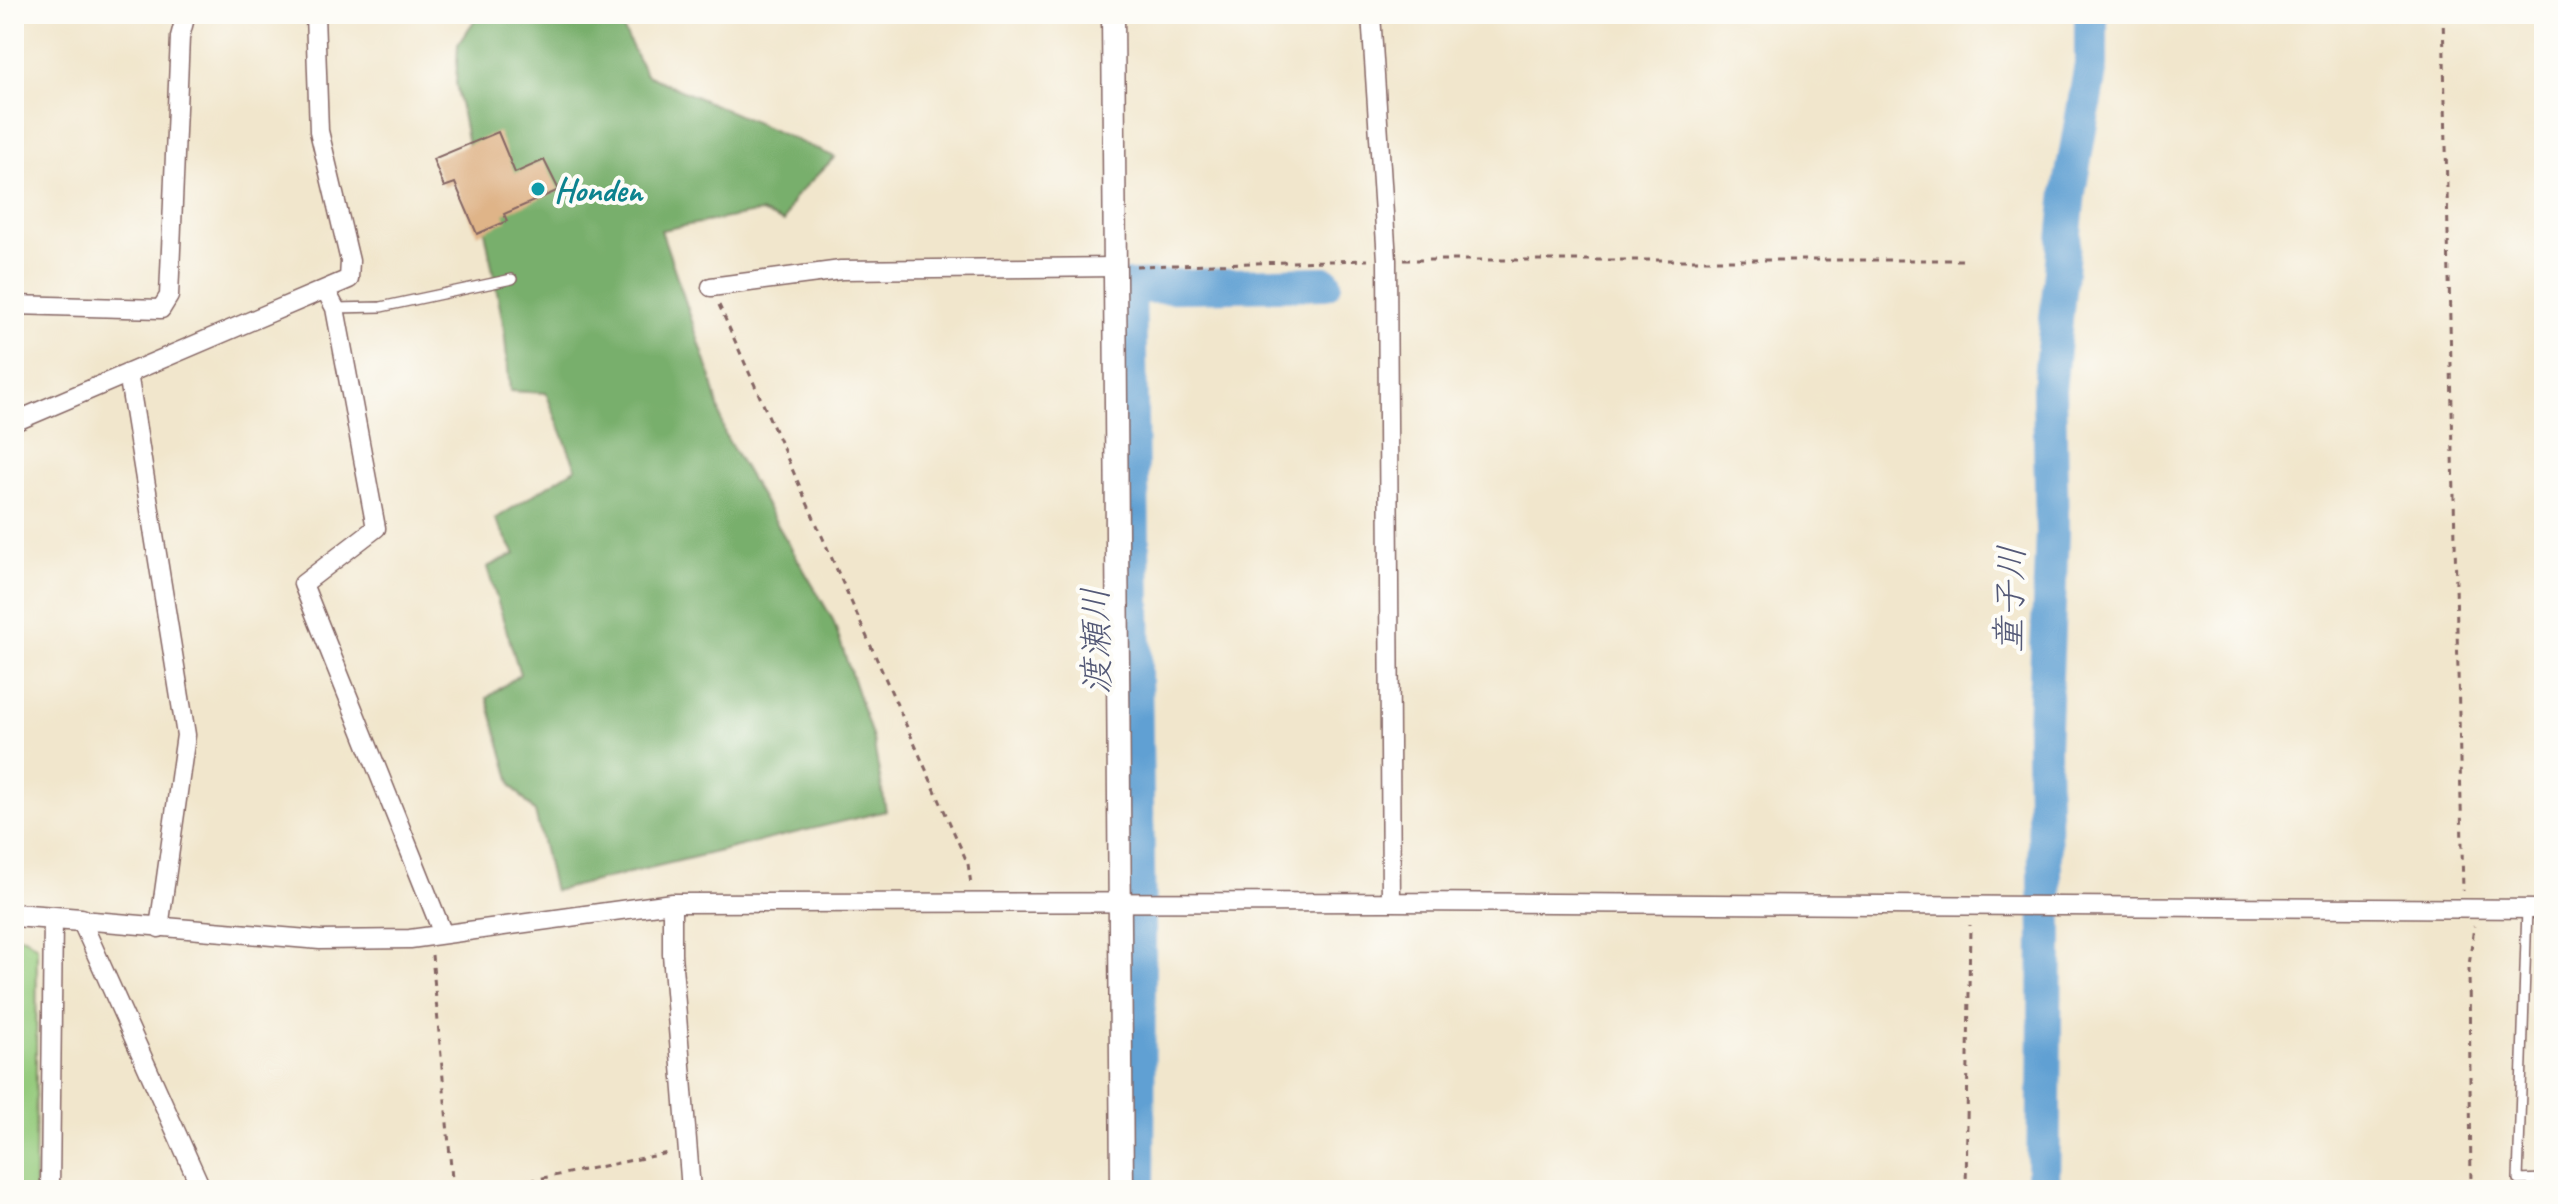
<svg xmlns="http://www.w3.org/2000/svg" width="2558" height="1204" viewBox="0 0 2558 1204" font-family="Caveat,'Klee One',sans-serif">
<rect width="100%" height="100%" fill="#fdfcf7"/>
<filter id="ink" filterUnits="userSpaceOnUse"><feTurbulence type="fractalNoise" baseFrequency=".0125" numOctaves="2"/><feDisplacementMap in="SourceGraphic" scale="16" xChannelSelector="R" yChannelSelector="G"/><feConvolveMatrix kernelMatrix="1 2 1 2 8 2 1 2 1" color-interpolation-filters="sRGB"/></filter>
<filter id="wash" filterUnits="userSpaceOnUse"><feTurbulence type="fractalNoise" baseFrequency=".006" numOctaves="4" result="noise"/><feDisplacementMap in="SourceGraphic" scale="32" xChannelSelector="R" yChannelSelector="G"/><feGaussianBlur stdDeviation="1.8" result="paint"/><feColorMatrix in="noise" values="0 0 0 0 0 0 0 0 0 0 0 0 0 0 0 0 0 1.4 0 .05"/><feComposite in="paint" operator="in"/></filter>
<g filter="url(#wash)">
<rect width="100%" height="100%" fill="#f1e6cc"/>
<path fill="#95cb7d" stroke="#707554" stroke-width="2" d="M14,936L24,937L37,946L35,1190H14Z"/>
<path fill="#78af6c" stroke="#61674c" stroke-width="2" d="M479,14H616L646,75L835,157L794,198L784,222L761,212L661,230L710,374L725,435L833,620L873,739L886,811L554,891L535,812L512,786L487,698L520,674L487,567L515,554L495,519L576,468L546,393L510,391L504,328L456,83L458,44Z"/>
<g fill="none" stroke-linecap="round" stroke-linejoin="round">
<path stroke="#61a0d3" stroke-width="34" d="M1138,1190L1139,930L1129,287L1325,283
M2043,1190L2046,937L2043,748L2052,533L2049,389L2069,192L2091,65V14"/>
</g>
<g id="blocks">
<path fill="#dfb488" d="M498,132L515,173L544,160L559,190L504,214L507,221L477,234L455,183L444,187L433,159Z"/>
</g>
</g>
<g filter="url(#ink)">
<use href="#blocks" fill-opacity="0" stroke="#846563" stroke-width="2"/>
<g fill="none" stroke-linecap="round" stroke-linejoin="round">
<defs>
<path id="service" d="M335,308L381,307L512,279
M2527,909L2518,1180L2544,1179"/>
<path id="minor" d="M1371,14L1387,260L1391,902
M711,287L841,270L1116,267
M326,291L335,308L376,528L303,584L443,934
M14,305L161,309L169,296L180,37L186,14
M128,373L186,735L159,928
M14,422L349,279L350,261L319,131L315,14
M672,903V954L691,1190
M50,1190L53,918
M202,1190L81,920L320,940L410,939L672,903L1391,902L2544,909"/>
<path id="tertiary" d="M1113,14L1122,1190
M14,915L81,920"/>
</defs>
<use href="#service" stroke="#846563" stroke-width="12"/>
<use href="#minor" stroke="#846563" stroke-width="21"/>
<use href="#tertiary" stroke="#846563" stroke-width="25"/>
<path stroke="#846563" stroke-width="3" stroke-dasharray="6 6" stroke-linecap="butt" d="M2443,14L2463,891
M1404,260H1964
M1136,266L1368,260
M719,305L968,864L971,884
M432,955L453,1190
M483,1190L668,1153
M1966,1190L1970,925
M2471,1190L2469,966L2474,926"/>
<use href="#service" stroke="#fff" stroke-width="9"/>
<use href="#minor" stroke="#fff" stroke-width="18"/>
<use href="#tertiary" stroke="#fff" stroke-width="22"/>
</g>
</g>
<circle fill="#0f9aa8" stroke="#fdfcf7" stroke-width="3" cx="538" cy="189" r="8"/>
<g text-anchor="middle" stroke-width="8" stroke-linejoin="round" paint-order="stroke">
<g font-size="34" font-weight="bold" fill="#0d838f" stroke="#fdfcf7" text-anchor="start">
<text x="554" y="201">Honden</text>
</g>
<g font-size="36" font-style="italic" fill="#545977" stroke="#fdfcf7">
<text transform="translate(2009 599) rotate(-88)" y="13">童子川</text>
<text transform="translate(1095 641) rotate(-91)" y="13">渡瀬川</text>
</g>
</g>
<rect width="2558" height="1204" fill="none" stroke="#fdfcf7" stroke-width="48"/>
</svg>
